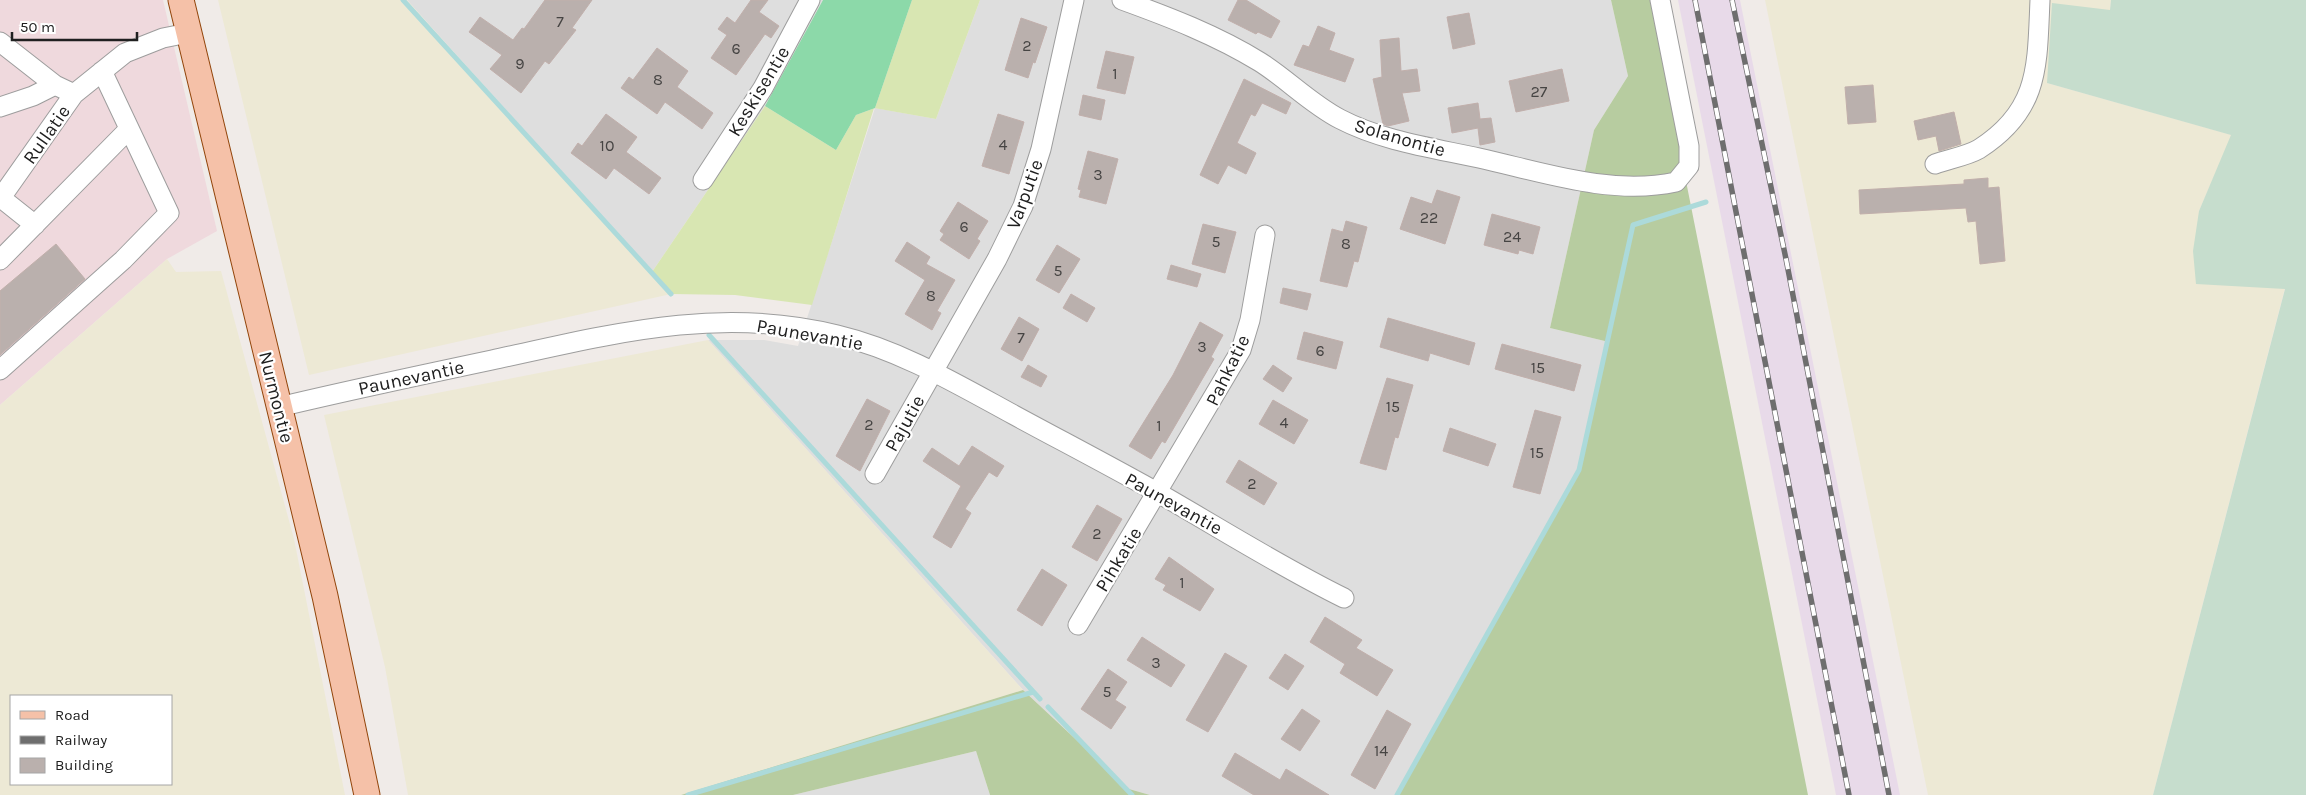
<svg xmlns="http://www.w3.org/2000/svg" width="2306" height="795" viewBox="0 0 2306 795" font-family="Karla,sans-serif">
<rect width="100%" height="100%" fill="#f0ebe8"/>
<path fill="#dedede" d="M407,0H823L765,106L652,272Z
M980,0H1611L1628,76L1594,130L1550,328L1609,342L1579,470L1397,795H1150L1129,789L1023,690L708,340H764L798,346L875,108L936,119Z
M976,751L990,795H793Z"/>
<path fill="#efd9dd" d="M0,0H163L217,231L167,259L0,405Z"/>
<path fill="#e8dae9" d="M1678,0H1740L1900,795H1836Z"/>
<path fill="#ede9d5" fill-rule="evenodd" d="M218,0H407L671,294L309,375Z
M1765,0H2111L2110,11L2047,83L2232,135L2199,211L2285,288L2153,795H1928Z
M167,259L176,272L221,271L294,539L345,795H0V405ZM11,696H171V784H11Z
M708,340L1023,690L681,795H408L385,667L324,415Z"/>
<path fill="#d8e6b2" d="M912,0H980L936,119L874,108L812,305L735,295L671,294L652,272L765,106L836,150L856,115L875,108Z"/>
<path fill="#b7cca0" d="M1611,0H1650L1808,795H1397L1579,470L1609,342L1550,328L1594,130L1628,76Z
M1023,690L1129,789L1150,795H990L976,751L793,795H681Z"/>
<path fill="#c6ddcd" d="M2111,0H2306V795H2153L2285,289L2196,284L2193,251L2199,211L2231,135L2047,83L2052,3L2110,10Z"/>
<path fill="#8cd9a9" d="M823,0H912L875,108L856,115L836,150L765,106Z"/>
<g fill="none" stroke-linecap="round" stroke-linejoin="round">
<path stroke="#acdada" stroke-width="5" d="M403,0L671,294
M709,335L1040,699
M1048,707L1132,795
M688,795L1033,692
M1397,795L1579,470L1633,225L1706,202"/>
</g>
<path fill="#bab0ad" stroke="#c1afab" d="M545,0H592L572,28L576,30L549,64L545,61L521,93L490,69L502,55L469,32L480,17L513,40L522,28L524,29Z
M751,0H768L759,12L779,26L771,38L765,34L736,75L711,58L727,35L718,29L727,17L735,23Z
M1238,0H1246L1280,21L1271,38L1258,32L1256,34L1228,20Z
M1469,13L1475,44L1453,49L1447,17Z
M1021,18L1047,27L1035,63L1033,62L1028,78L1005,70Z
M1318,26L1335,33L1329,50L1354,59L1345,82L1294,65L1303,45L1309,47Z
M1399,38L1401,71L1417,69L1420,91L1402,93L1409,121L1388,126L1383,124L1373,79L1382,77L1380,40Z
M657,48L688,71L677,87L713,113L702,129L665,102L657,114L621,88L629,77L633,80Z
M1106,51L1134,57L1125,94L1097,88Z
M1562,69L1569,101L1516,112L1509,81Z
M1244,79L1291,103L1286,114L1262,103L1255,116L1251,114L1237,143L1256,153L1246,174L1228,165L1218,184L1200,175Z
M1873,85L1876,122L1848,124L1845,87Z
M1083,95L1105,100L1101,120L1079,115Z
M1478,103L1480,119L1491,118L1495,142L1480,145L1478,128L1452,133L1448,108Z
M1954,112L1961,144L1939,151L1936,136L1918,140L1914,121Z
M606,114L637,137L626,152L661,178L649,194L614,168L606,179L571,153L578,143L582,146Z
M998,114L1024,122L1009,174L982,166Z
M1088,151L1118,159L1106,204L1079,197L1081,190L1078,189Z
M1988,178V188L1999,187L2005,261L1980,264L1976,221L1968,222L1966,208L1860,214L1859,190L1964,184V180Z
M1437,190L1460,197L1445,244L1400,229L1411,197L1432,204Z
M958,202L988,221L977,239L980,241L969,259L940,240L944,234L940,231Z
M1492,214L1540,227L1533,254L1519,250L1518,254L1484,245Z
M1346,221L1367,227L1358,262L1354,261L1347,287L1320,281L1332,229L1343,232Z
M1203,224L1236,232L1225,273L1192,264Z
M907,242L930,257L926,264L955,280L937,311L941,313L932,330L905,314L925,280L895,261Z
M56,244L85,279L0,355V291Z
M1057,245L1080,259L1059,293L1036,280Z
M1171,265L1201,274L1197,287L1167,279Z
M1283,288L1311,294L1307,310L1280,303Z
M1071,294L1095,308L1087,322L1063,308Z
M1019,317L1039,329L1022,361L1001,349Z
M1388,318L1475,343L1469,365L1430,353L1428,361L1380,347Z
M1200,322L1223,335L1211,357L1214,359L1165,443L1162,441L1151,459L1129,446L1173,375Z
M1304,332L1343,342L1336,369L1297,359Z
M1502,344L1581,365L1574,391L1495,369Z
M1028,365L1047,376L1041,387L1021,377Z
M1273,365L1292,378L1283,392L1263,379Z
M1387,378L1413,385L1398,438L1395,437L1386,470L1360,463Z
M867,399L890,411L860,471L836,456Z
M1273,400L1308,420L1294,444L1259,424Z
M1535,410L1561,417L1540,494L1513,487Z
M1450,428L1496,444L1488,466L1443,451Z
M972,446L1004,466L997,477L989,472L965,509L971,513L951,548L933,537L961,486L923,461L932,448L959,466Z
M1239,460L1277,483L1264,505L1226,482Z
M1097,505L1122,519L1097,561L1072,547Z
M1169,557L1214,589L1200,611L1163,590L1166,585L1155,579Z
M1042,569L1067,585L1042,626L1017,610Z
M1325,617L1362,640L1356,648L1393,670L1377,696L1340,673L1345,664L1310,642Z
M1142,637L1185,665L1171,687L1127,660Z
M1225,653L1247,666L1208,732L1186,720Z
M1285,654L1304,666L1288,690L1269,678Z
M1108,669L1127,682L1115,700L1126,707L1111,729L1081,709Z
M1302,709L1320,721L1300,751L1281,739Z
M1387,710L1411,724L1375,789L1351,775Z
M1235,753L1280,780L1286,769L1329,795H1254L1222,776Z"/>
<g fill="none" stroke-linecap="round" stroke-linejoin="round">
<defs>
<path id="minor" d="M1122,0C1169,17 1216,35 1260,62C1287,79 1311,104 1340,119C1382,141 1433,148 1479,158C1542,172 1611,196 1676,182L1689,166V146L1660,0
M0,42L55,85L74,94
M0,107L33,96L55,85
M1935,164C1949,159 1967,156 1979,149C2040,110 2037,66 2040,0
M703,180L763,88L810,0
M1,198L35,225
M0,199L74,94L125,53L163,38L188,33
M0,260L129,129
M0,370L123,260L169,213L102,71
M279,407C350,390 421,375 492,360C608,335 718,305 837,335C900,350 957,384 1014,415C1062,441 1112,467 1160,494C1221,529 1281,567 1344,598
M875,474L997,259L1023,206L1041,149L1074,0
M1078,625L1241,350L1250,320L1265,235"/>
<path id="major" d="M181,0L325,596L367,795"/>
</defs>
<use href="#minor" stroke="#9d9d9d" stroke-width="21"/>
<use href="#major" stroke="#92450b" stroke-width="27"/>
<use href="#minor" stroke="#fff" stroke-width="19"/>
<use href="#major" stroke="#f5c1a8" stroke-width="25"/>
<defs>
<path id="rail" d="M1695,0L1849,795
M1732,0L1786,259L1889,795"/>
</defs>
<use href="#rail" stroke="#6e6e6e" stroke-width="5.5"/>
<use href="#rail" stroke="#fff" stroke-width="4" stroke-dasharray="11" stroke-linecap="butt"/>
</g>
<g text-anchor="middle" stroke-width="4.5" stroke-linejoin="round" paint-order="stroke">
<g font-size="16" fill="#464443">
<text x="560" y="27">7</text>
<text x="1027" y="51">2</text>
<text x="736" y="54">6</text>
<text x="520" y="69">9</text>
<text x="1115" y="79">1</text>
<text x="658" y="85">8</text>
<text x="1539" y="97">27</text>
<text x="1003" y="150">4</text>
<text x="607" y="151">10</text>
<text x="1098" y="180">3</text>
<text x="1429" y="223">22</text>
<text x="964" y="232">6</text>
<text x="1512" y="242">24</text>
<text x="1216" y="247">5</text>
<text x="1346" y="249">8</text>
<text x="1058" y="276">5</text>
<text x="931" y="301">8</text>
<text x="1021" y="343">7</text>
<text x="1202" y="352">3</text>
<text x="1320" y="356">6</text>
<text x="1538" y="373">15</text>
<text x="1393" y="412">15</text>
<text x="1284" y="428">4</text>
<text x="869" y="430">2</text>
<text x="1159" y="431">1</text>
<text x="1537" y="458">15</text>
<text x="1252" y="489">2</text>
<text x="1097" y="539">2</text>
<text x="1182" y="588">1</text>
<text x="1156" y="668">3</text>
<text x="1107" y="697">5</text>
<text x="1381" y="756">14</text>
</g>
<g font-size="19" fill="#202020" stroke="#fff">
<text transform="translate(758 91) rotate(-59)" y="7">Keskisentie</text>
<text transform="translate(46 134) rotate(-55)" y="7">Rullatie</text>
<text transform="translate(1400 137) rotate(16)" y="7">Solanontie</text>
<text transform="translate(1024 194) rotate(-70)" y="7">Varputie</text>
<text transform="translate(810 334) rotate(10)" y="7">Paunevantie</text>
<text transform="translate(1227 370) rotate(-64)" y="7">Pahkatie</text>
<text transform="translate(411 377) rotate(-12)" y="7">Paunevantie</text>
<text transform="translate(277 397) rotate(76)" y="7">Nurmontie</text>
<text transform="translate(904 423) rotate(-61)" y="7">Pajutie</text>
<text transform="translate(1174 503) rotate(29)" y="7">Paunevantie</text>
<text transform="translate(1118 559) rotate(-59)" y="7">Pihkatie</text>
</g>
</g>
<rect x="10" y="695" width="162" height="90" fill="#ffffff" stroke="#a6a6a6"/>
<rect x="20" y="711" width="25" height="8" fill="#f5c1a8" stroke="#a6a6a6"/>
<text x="55" y="720" font-size="15" fill="#202020">Road</text>
<rect x="20" y="736" width="25" height="8" fill="#6e6e6e" stroke="#a6a6a6"/>
<text x="55" y="745" font-size="15" fill="#202020">Railway</text>
<rect x="20" y="758" width="25" height="15" fill="#bab0ad" stroke="#a6a6a6"/>
<text x="55" y="770" font-size="15" fill="#202020">Building</text>
<path d="M12 32v8h125v-8" fill="none" stroke="#202020" stroke-width="2.5"/>
<text x="20" y="32" font-size="15" fill="#202020" stroke="#ffffff" stroke-width="4" paint-order="stroke">50 m</text>
</svg>
